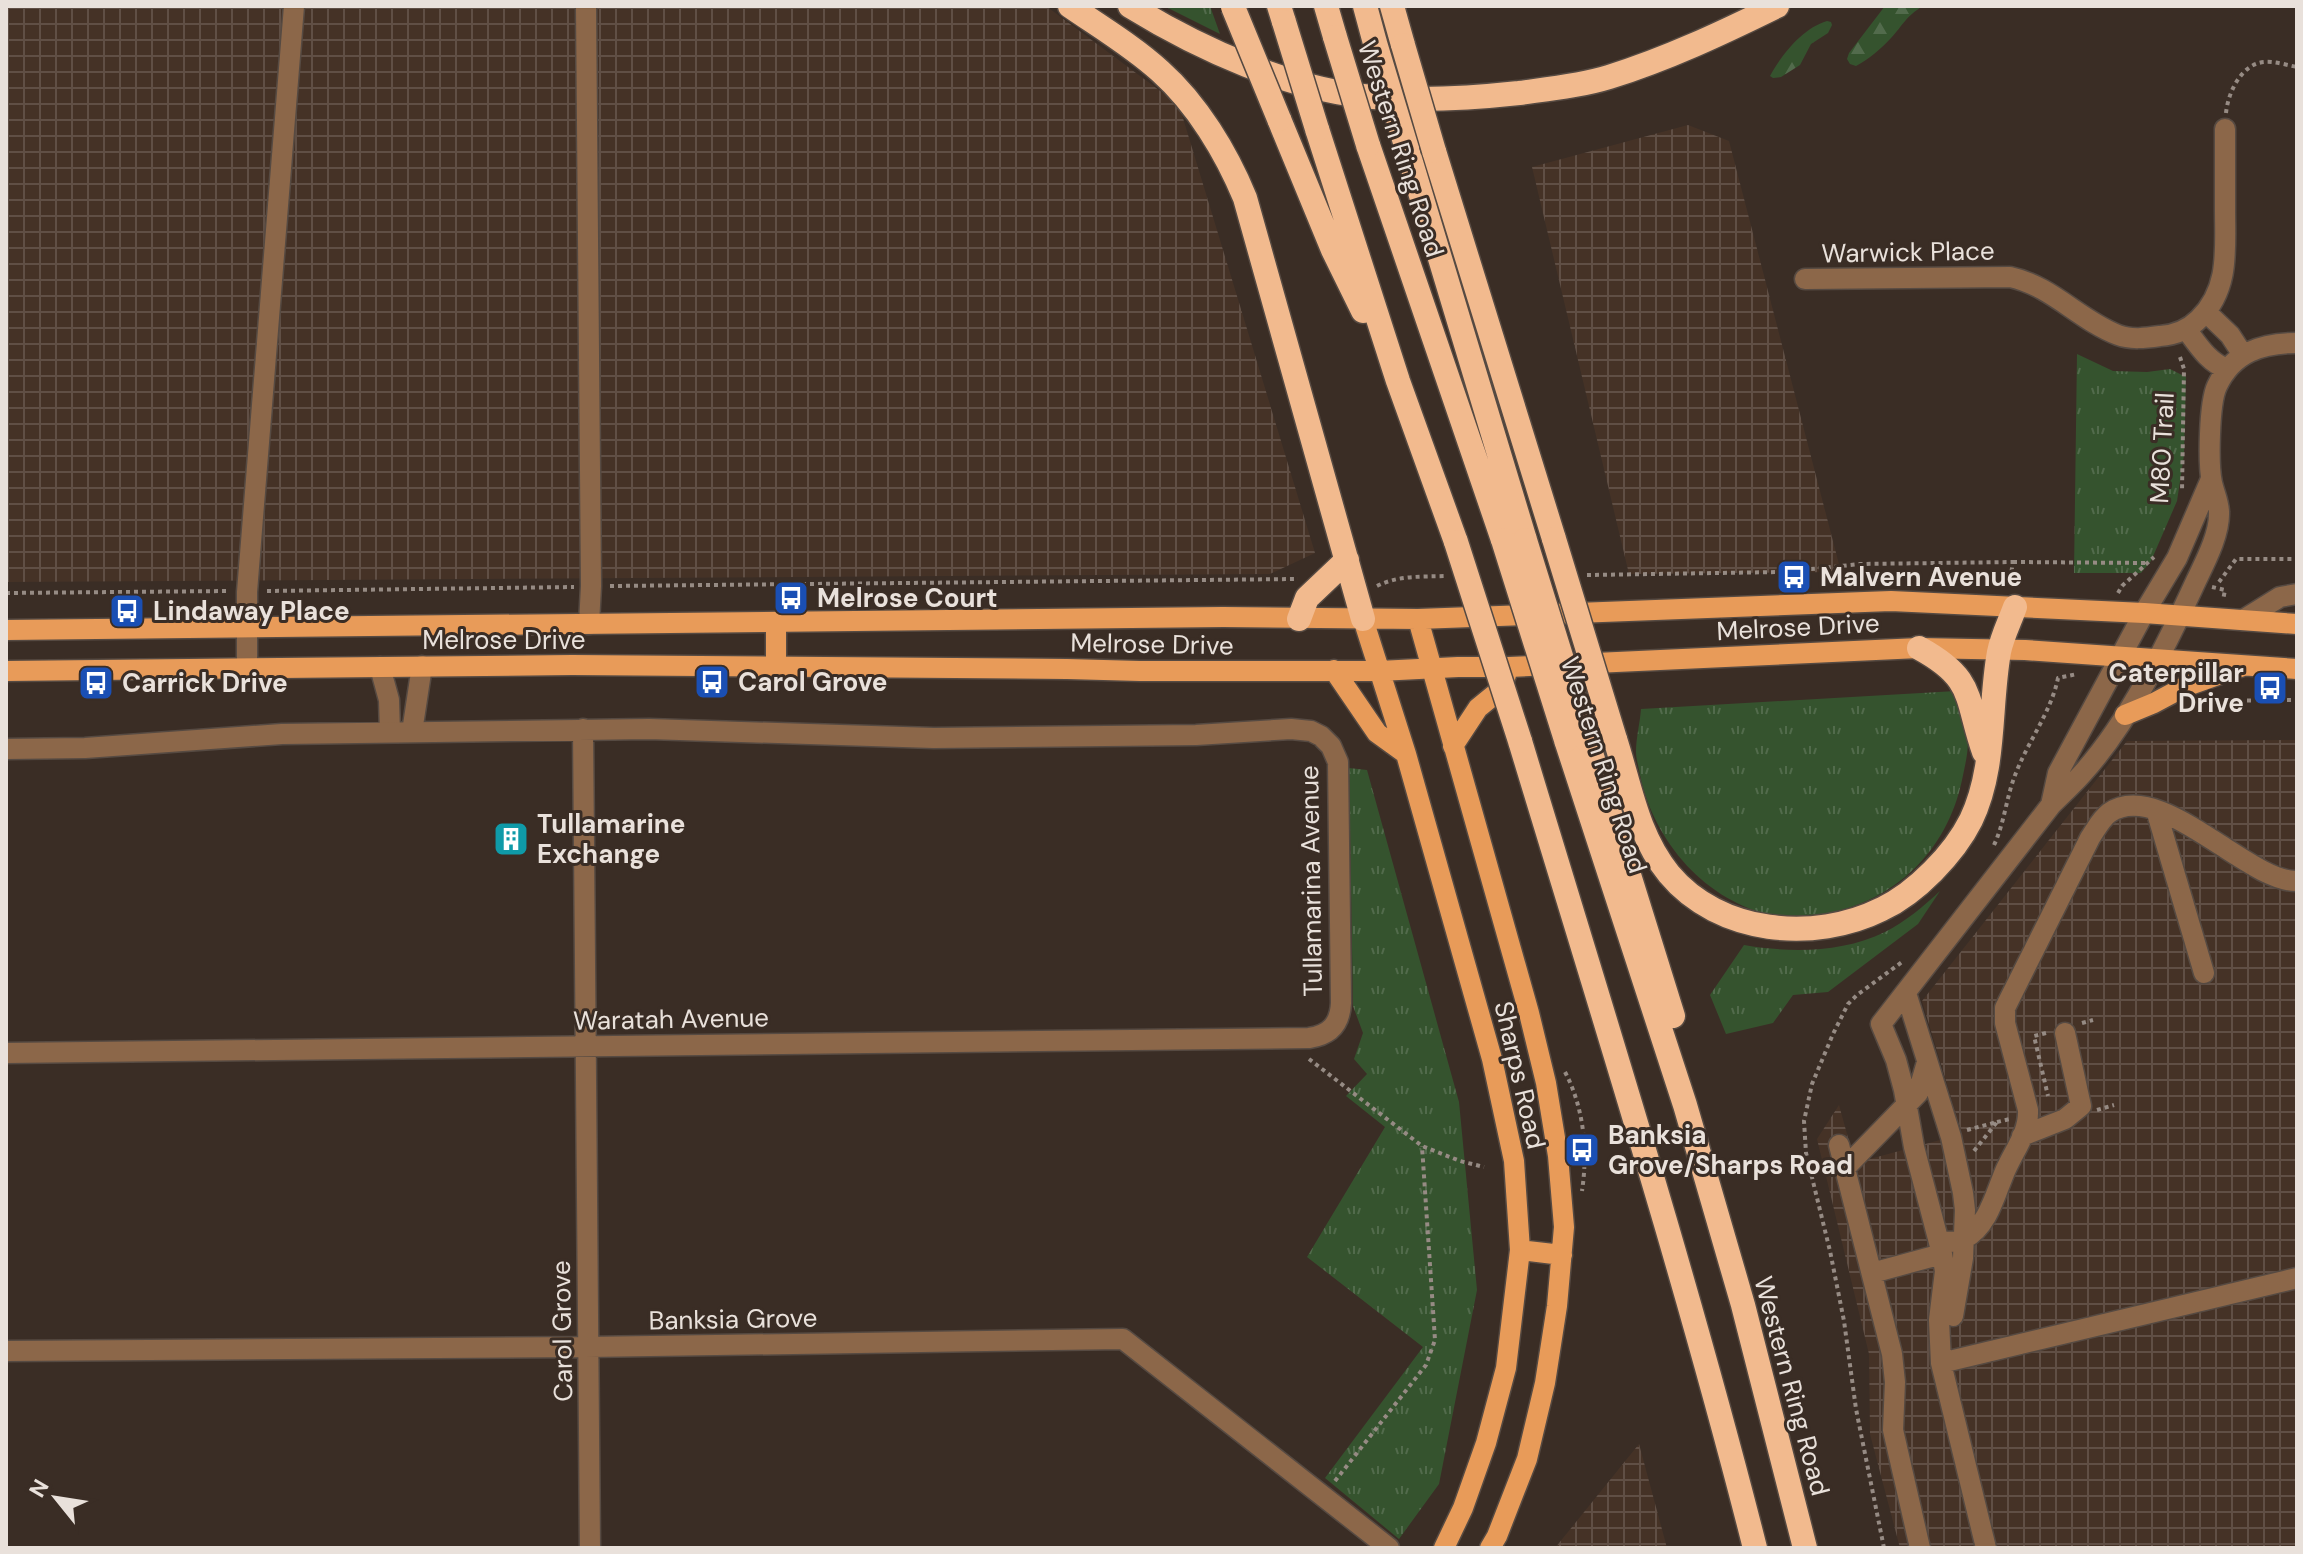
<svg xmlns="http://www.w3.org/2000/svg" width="2303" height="1554" viewBox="0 0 2303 1554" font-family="'DM Sans',sans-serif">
<defs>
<pattern id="industrial-grid" width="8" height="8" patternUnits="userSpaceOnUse" patternTransform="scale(2)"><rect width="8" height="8" fill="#453226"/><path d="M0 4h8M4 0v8" fill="none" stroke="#604f45"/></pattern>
<pattern id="grass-tufts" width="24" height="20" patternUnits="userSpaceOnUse" patternTransform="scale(2)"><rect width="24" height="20" fill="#35532e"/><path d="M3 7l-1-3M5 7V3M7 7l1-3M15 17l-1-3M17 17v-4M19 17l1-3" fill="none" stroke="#526b4c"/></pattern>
<pattern id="forest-firs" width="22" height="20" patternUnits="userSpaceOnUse" patternTransform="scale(2)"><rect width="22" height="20" fill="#35532e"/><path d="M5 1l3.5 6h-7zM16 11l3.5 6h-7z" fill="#526b4c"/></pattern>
</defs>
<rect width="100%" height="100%" fill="#3a2d25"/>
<path fill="url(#industrial-grid)" d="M6,6H1046L1179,105L1315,553L1270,574L6,582Z
M1688,125L1729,141L1841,572L1629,574L1532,167Z
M2297,740V1548H1900L1870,1434L1869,1354L1817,1139L1839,1105L1855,1163L1962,1134L1922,1001L2127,741Z
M1639,1444L1667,1548H1555Z"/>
<path fill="url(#grass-tufts)" d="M1164,6H1210L1220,34Z
M2077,354L2113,371L2147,372L2170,369L2186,377L2184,455L2177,501L2151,561L2141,573H2074Z
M1956,691C1960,705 1965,718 1967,732C1970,747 1965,765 1962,780C1947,851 1895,902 1823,914C1808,916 1790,918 1775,916C1706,902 1654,842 1640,775C1639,768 1636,759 1636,752C1636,738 1640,723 1641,709Z
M1349,768L1367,770L1459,1102L1477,1290L1439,1484L1399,1539L1325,1478L1423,1347L1307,1257L1385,1127L1346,1096L1367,1074L1354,1059L1363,1033L1353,1006Z
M1940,891L1918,924L1828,992L1793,995L1773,1023L1726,1034L1710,995L1744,945C1790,953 1842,953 1885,932C1905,922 1924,906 1940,891Z"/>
<path fill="url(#forest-firs)" d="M1885,6H1923C1905,17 1904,24 1891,38C1881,49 1869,59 1856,66L1850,64L1847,59L1849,53Z
M1827,21L1831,22L1832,25L1828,33L1811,44L1800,65L1781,77L1773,78L1770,76C1782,54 1803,28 1827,21Z"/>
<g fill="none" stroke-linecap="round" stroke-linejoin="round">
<defs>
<path id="minor" d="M586,6L591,586L589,624
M1805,279L2010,277C2052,286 2079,320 2118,335C2131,340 2146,338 2160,336C2176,335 2188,330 2199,319C2230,289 2225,249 2225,209C2225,183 2225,156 2225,129
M2206,312L2230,335L2243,355
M2186,329C2198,345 2208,362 2227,369
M2243,620L2280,597L2297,594
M380,667L389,700L390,732
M247,668V592L294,6
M583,729L590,1548
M412,732L422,666
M6,749L85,748L282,734L649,729L934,738L1196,735L1291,729L1311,731L1321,736L1331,746L1338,762L1341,1003C1340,1024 1330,1035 1309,1038L6,1053
M2051,805L2058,773L2144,613L2177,558L2211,479
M2156,810L2204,973
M1906,993L1951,1137L1963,1193L1965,1210L1963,1258L1953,1316
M2022,1136L2065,1119L2081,1106L2065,1033
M1839,1145L1892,1354L1895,1382L1893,1430L1920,1548
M1845,1168L1918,1093L1927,1062
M1939,1241C1947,1242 1957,1243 1964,1239C1989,1226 1996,1191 2006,1169C2015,1149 2029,1132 2028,1110L2005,1023V1008L2090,838C2096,829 2101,819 2109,813C2160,777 2248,883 2297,881
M1872,1273L1942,1254
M6,1351L587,1347L1123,1339L1389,1548
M1941,1363L2297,1278
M1986,1548L1941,1363L1939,1320L1945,1271L1942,1254L1914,1147L1904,1090L1896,1060L1881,1024L2051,805C2061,795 2072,785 2081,775C2128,724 2167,644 2196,581C2205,562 2220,534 2219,512C2219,503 2214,492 2212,483C2208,464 2209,403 2217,386C2233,352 2262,343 2297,343"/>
<path id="major" d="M1363,619L1406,754L1492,1059L1514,1161L1520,1250L1506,1368L1486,1443L1463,1508L1444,1548
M1418,619L1529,1013L1546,1083L1558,1156L1564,1227L1557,1306L1545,1383L1527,1459L1497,1536L1490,1548
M776,622V666
M6,630L1223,617L1418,619L1891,601L2144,613L2297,624
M1334,670L1377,733L1406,754
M6,671L572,665L1067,669L1140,671H1379L1458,667H1509L1919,648L2025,650L2297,669
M2125,715L2154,703L2184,687L2243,666
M1453,746L1478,708L1500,690L1506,675
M1520,1250L1562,1255"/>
<path id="highway" d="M1070,6C1099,26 1134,47 1160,71C1197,104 1226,152 1245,198L1363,619
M1130,6C1200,49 1290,90 1373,97C1419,101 1473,98 1519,93C1548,89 1580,86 1609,77C1667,59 1722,33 1777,6
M1279,6L1284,22
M1326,6L1335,37
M1365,6L1375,43
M1392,6L1403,45
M1279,119L1333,250L1363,311
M1317,129L1398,381L1456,542
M1368,145L1503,540
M1407,149L1525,540
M1434,151L1554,539
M1299,619L1307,598L1347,560
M1919,648C1976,679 1965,698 1984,752
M1615,739C1630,785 1637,835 1669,874C1719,934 1814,943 1882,909C1916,893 1954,854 1971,820C1996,768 1989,708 1999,652C2002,637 2010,621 2015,607
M1566,740L1685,1105L1743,1305L1805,1548
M1587,740L1673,1016
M1520,741C1601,1009 1686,1276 1755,1548"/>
</defs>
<use href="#minor" stroke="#564a42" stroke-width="23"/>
<use href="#major" stroke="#564a42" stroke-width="23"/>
<use href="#highway" stroke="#564a42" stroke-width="27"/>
<path stroke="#968b84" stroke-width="4" stroke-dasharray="4 4" stroke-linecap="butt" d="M2226,113C2228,93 2241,64 2264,62C2274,61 2287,65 2297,67
M2180,357L2184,369L2182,491
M2013,562L2146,563
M1587,575L1783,572L1860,564L2013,562L2009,586
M2219,582L2236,559H2297
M610,586L1298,579
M1377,586C1399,575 1421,577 1446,576
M2212,587L2225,590L2223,600
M267,591L574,587
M6,593L230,591
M2118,593L2122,586L2154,557
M2207,701L2297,700
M1994,845C2004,824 2006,800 2014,778C2026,744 2051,713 2058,678L2077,674
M2082,1023L2093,1020
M2046,1033L2034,1036L2048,1096
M1309,1059L1422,1146L1460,1161L1484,1167
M1565,1072C1584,1108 1588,1151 1582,1191
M2097,1110L2114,1105
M1997,1122L2010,1119
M1967,1130L1997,1122L1974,1151
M1335,1481L1426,1365L1435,1340L1422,1146
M1884,1548L1856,1409L1844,1321L1830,1251L1806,1153L1804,1121L1812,1084L1833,1034L1848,1004L1857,995L1902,962"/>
<use href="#minor" stroke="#8c6749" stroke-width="20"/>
<use href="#major" stroke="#e89b59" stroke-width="20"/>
<use href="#highway" stroke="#f2ba8e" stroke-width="24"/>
<defs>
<path id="highway-bridge" d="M1233,7L1279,119
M1284,22L1317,129
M1335,37L1368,145
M1375,43L1407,149
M1403,45L1434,151
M1554,539L1615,739
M1503,540L1566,740
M1525,540L1587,740
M1456,542L1520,741"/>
</defs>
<use href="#highway-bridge" stroke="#564a42" stroke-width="27" stroke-linecap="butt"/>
<use href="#highway-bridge" stroke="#f2ba8e" stroke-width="24"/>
</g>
<defs>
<symbol id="bus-square" viewBox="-11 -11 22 22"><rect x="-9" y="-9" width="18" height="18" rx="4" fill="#1a4fb4" stroke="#3a2d25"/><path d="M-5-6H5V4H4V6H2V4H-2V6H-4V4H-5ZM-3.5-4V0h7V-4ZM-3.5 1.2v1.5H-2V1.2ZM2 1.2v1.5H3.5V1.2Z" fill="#fff"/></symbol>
<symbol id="building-square" viewBox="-11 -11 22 22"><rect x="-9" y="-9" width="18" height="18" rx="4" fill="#0f9aa8" stroke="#3a2d25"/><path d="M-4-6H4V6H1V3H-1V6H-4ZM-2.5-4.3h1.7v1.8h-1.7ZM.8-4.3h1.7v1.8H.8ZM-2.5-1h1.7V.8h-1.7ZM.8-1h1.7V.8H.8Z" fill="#fff"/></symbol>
</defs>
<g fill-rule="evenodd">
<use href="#bus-square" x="1774" y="557" width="40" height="40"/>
<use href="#bus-square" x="771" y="578" width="40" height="40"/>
<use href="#bus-square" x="107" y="591" width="40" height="40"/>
<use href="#bus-square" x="692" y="662" width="40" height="40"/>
<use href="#bus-square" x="76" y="663" width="40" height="40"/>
<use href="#bus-square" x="2250" y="668" width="40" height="40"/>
<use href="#building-square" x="491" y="819" width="40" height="40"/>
<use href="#bus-square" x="1562" y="1130" width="40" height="40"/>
</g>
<g text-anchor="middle" stroke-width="6" stroke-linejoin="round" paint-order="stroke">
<g font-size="26" fill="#e9e1db" stroke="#3a2d25">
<text transform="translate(1401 149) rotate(72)" y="9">Western Ring Road</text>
<text transform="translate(1908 252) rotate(-1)" y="9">Warwick Place</text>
<text transform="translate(2162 448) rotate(-87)" y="9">M80 Trail</text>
<text transform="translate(1798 627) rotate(-3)" y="9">Melrose Drive</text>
<text x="504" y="649">Melrose Drive</text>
<text transform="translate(1152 644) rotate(1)" y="9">Melrose Drive</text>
<text transform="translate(1604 765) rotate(72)" y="9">Western Ring Road</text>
<text transform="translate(1311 881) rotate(-91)" y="9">Tullamarina Avenue</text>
<text transform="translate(671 1019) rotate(-1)" y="9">Waratah Avenue</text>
<text transform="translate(1520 1075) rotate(77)" y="9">Sharps Road</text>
<text transform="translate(733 1319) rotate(-1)" y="9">Banksia Grove</text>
<text transform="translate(562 1331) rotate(-91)" y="9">Carol Grove</text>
<text transform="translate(1792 1386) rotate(75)" y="9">Western Ring Road</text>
</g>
<g font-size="26" font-weight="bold" fill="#e9e1db" stroke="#3a2d25" text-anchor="start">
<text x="1820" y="586">Malvern Avenue</text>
<text x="817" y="607">Melrose Court</text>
<text x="153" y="620">Lindaway Place</text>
<text x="2244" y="682" text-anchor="end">Caterpillar<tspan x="2244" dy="30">Drive</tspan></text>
<text x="738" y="691">Carol Grove</text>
<text x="122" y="692">Carrick Drive</text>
<text x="537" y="833">Tullamarine<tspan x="537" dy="30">Exchange</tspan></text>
<text x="1608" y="1144">Banksia<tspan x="1608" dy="30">Grove/Sharps Road</tspan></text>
</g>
</g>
<rect width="2303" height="1554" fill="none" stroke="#e9e1db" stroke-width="16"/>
<g transform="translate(56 1498) rotate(300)" stroke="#3a2d25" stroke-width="6" paint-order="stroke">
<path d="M0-6L14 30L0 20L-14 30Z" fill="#e9e1db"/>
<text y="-12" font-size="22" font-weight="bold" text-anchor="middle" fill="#e9e1db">N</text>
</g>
</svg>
